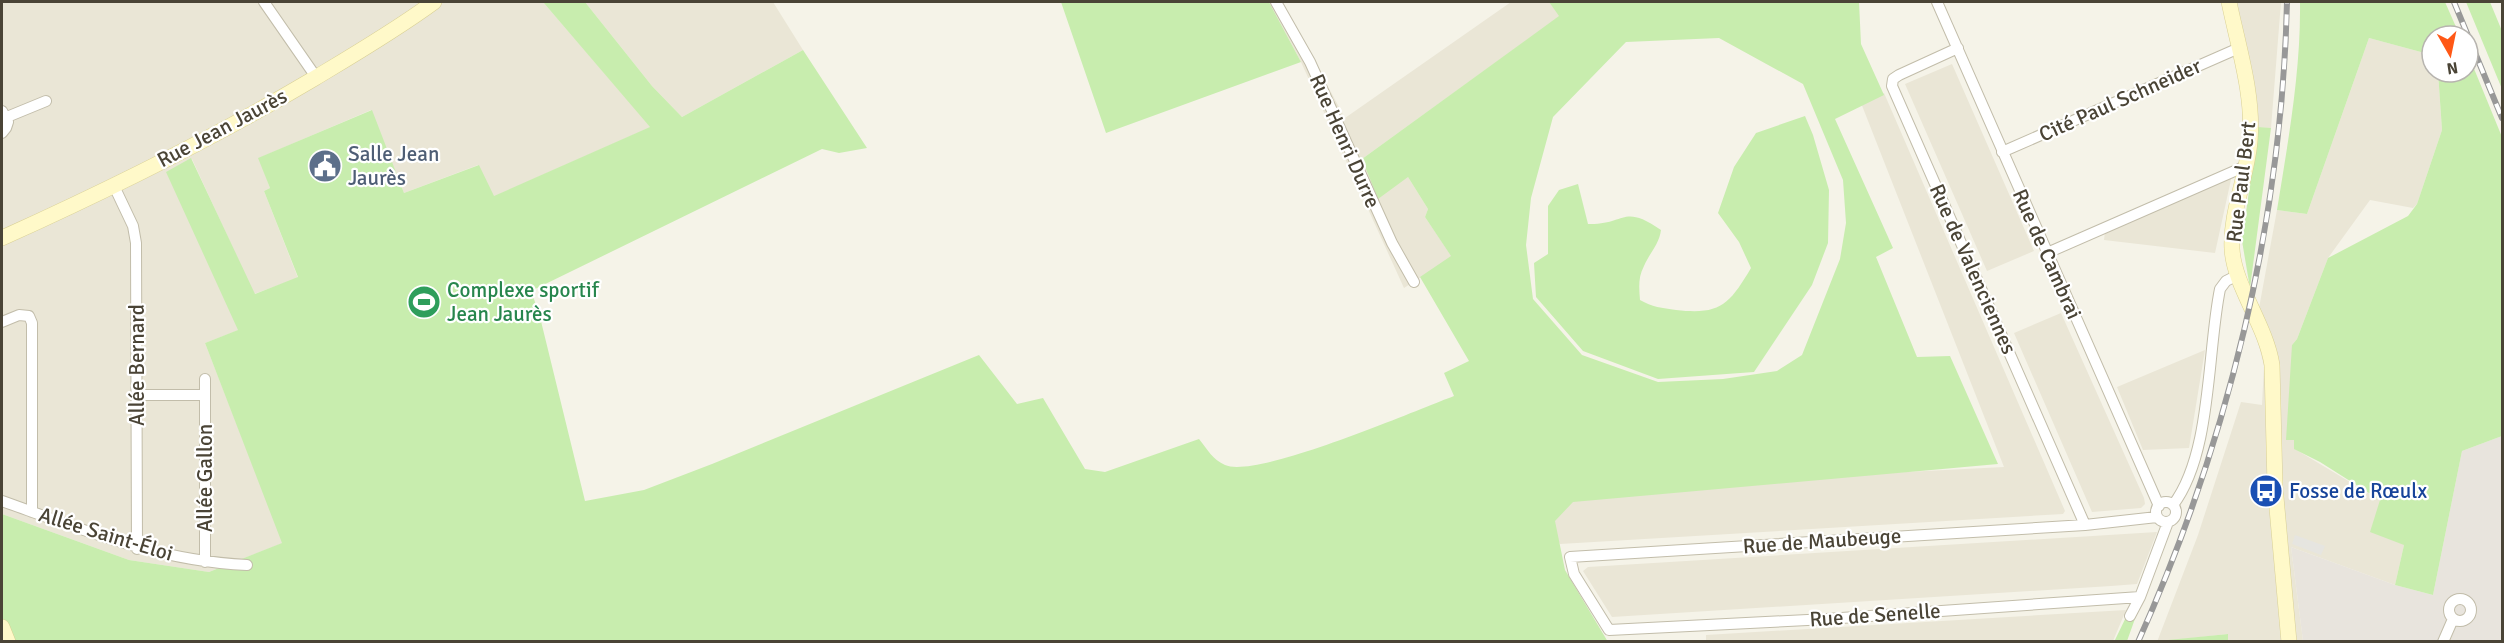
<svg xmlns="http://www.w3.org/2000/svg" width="2504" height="643" viewBox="0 0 2504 643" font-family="Signika,sans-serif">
<rect width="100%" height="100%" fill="#f5f3e8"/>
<path fill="#eae6d6" d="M2,2H543L651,127L493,197L478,165L404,193L371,110L259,158L270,188L264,191L298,278L254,294L192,159L167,172L239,330L205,343L283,543L209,572L129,560L2,514Z
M585,2H773L803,50L682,117L652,86Z
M1269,2H1282L1345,118L1511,2H1549L1560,16L1362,159L1408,177L1428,209L1425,217L1452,257L1404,288L1301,62Z
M2223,2H2281L2271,128L2242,127V90Z
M2369,38L2432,55V72H2438L2442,130L2417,204L2413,208L2370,200L2328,258L2297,339L2292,345L2295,449L2380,500L2404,545L2395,585L2291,547L2303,641H2228L2227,634L2157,642L2198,535L2241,402L2262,405L2264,366L2255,330L2277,210L2307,214Z
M1952,64L2034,251L1987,271L1905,84Z
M1884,93L2065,511L2063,514L1560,544L1530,491L2004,467L1861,103Z
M2232,175L2215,253L2104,240L2105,231Z
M2061,313L2144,498L2145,504L2141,508L2092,512L2014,333Z
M2205,350L2189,448L2143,450L2117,387Z
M2157,532L2137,584L2111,586L1612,617L1583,571L1588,567Z
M2126,610L2113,641H1706V635Z"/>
<path fill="#e8e4dd" d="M2502,436V641H2303L2291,547L2395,585L2433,595L2462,451Z"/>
<path fill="#c8edae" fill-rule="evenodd" d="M543,2H585L652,86L682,117L803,50L867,148L839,153L822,149L531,291L539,313L585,501L644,490L712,464L979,355L1017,404L1043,398L1085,469L1105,472L1199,439C1207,449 1213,460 1225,465C1257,479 1414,411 1454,396L1444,373L1469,361L1420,277L1451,256L1425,217L1428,209L1408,177L1378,199L1362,159L1559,16L1549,2H1859L1861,44L1884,95L1835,119L1893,248L1876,257L1917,357L1950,356L1998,464L1573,502L1555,521L1565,570L1608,642L2,641V514L129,560L209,572L282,543L205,343L238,330L166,172L191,158L255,294L298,277L264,191L270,188L258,158L372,110L404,193L479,165L494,196L650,127ZM1719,38L1803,84L1843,180L1846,223L1840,259L1802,355L1777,371L1723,379L1658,382L1582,355L1533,299L1526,245L1531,198L1553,117L1626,42Z
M1061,2H1269L1301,62L1106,133Z
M2300,2H2445L2460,36H2432V55L2369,38L2307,214L2277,210C2288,142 2301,71 2300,2Z
M2466,2H2490L2502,31V89Z
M2468,54L2502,137V436L2462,451L2433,595L2395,585L2404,545L2370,532L2380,500L2320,462L2294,449V440H2286L2292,345L2297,339L2328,258L2408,216L2417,204L2442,130L2438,72H2468Z
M1805,116L1813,135L1829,190L1828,243L1812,285L1754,372L1658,379L1583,351L1536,297L1534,263L1548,254V206L1559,190L1578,184L1588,224C1626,225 1622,203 1661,230C1659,245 1650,252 1644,266C1638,277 1639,288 1640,300C1652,307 1662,308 1676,310C1720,315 1729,305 1751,268L1739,242L1718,213L1734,167L1756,133Z
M2258,127L2271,128L2250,288L2242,241Z
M2129,611L2136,616L2127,641L2114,642Z
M2228,634V641H2158Z"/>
<path fill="#e6e5e0" d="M2295,535L2325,546L2321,555L2292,544Z"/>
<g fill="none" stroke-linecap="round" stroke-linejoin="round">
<defs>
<path id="street" d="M264,2L316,77
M1276,2L1310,62L1392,243L1414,282
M1937,2L2159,506
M1958,48L1899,75L1893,79L1892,86L2085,525
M2,111L8,122L6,128L2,133
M7,117L46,101
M2002,152L2239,48
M114,186L133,226L136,243L137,549
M2047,253L2246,166
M2,322L19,315L29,316L32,323V512
M205,379V562
M137,395H205
M2,501C83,530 159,561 247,565
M2156 512a10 10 0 1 1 20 0a10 10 0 1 1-20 0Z
M2173,505C2212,454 2207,352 2220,289L2226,281L2238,275
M2140,597L1827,619L1609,630L1574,574L1570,557L2085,525L2157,517
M2449 610a11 11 0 1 1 22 0a11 11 0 1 1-22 0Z
M2130,616L2140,597L2168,522
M2443,642L2453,619"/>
<path id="secondary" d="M2229,2C2238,46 2254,95 2250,141C2247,177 2230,213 2232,249C2234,286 2266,325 2272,365L2275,486L2289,642
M2,238C108,190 214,138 315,78C355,54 396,30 434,2
M2,627L8,642"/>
</defs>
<use href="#street" stroke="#c2bdaa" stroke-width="12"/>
<use href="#secondary" stroke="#d9d094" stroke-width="16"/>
<use href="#street" stroke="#fff" stroke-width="10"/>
<use href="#secondary" stroke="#fff9c9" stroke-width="15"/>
<defs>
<path id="rail" d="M2454,2L2502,118
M2138,642C2228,442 2282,221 2287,2"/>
</defs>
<use href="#rail" stroke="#989898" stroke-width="6"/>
<use href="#rail" stroke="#fff" stroke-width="4" stroke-dasharray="11" stroke-linecap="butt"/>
</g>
<defs>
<symbol id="civic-disc" viewBox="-11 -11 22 22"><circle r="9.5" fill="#5c6f8a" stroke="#fff"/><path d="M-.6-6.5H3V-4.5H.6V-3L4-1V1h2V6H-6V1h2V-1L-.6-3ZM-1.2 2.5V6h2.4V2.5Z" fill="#fff"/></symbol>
<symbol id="stadium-disc" viewBox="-11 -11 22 22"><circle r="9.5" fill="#2e9e5b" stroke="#fff"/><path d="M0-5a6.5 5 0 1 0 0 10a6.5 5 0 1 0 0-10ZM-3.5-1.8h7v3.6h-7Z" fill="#fff"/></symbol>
<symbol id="bus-disc" viewBox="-11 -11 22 22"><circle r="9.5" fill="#1a4fb4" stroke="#fff"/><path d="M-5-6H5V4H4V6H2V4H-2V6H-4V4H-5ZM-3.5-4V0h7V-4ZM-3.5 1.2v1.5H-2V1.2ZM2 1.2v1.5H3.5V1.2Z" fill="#fff"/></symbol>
</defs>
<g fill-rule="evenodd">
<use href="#civic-disc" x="306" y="147" width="38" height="38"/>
<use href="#stadium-disc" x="405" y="283" width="38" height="38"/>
<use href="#bus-disc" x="2247" y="472" width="38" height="38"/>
</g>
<g text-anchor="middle" stroke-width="4.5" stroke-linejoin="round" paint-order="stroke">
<g font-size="21" fill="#4a4436" stroke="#fff">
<text transform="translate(2120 100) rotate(-24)" y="7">Cité Paul Schneider</text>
<text transform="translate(222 128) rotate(-28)" y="7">Rue Jean Jaurès</text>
<text transform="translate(1345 141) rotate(66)" y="7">Rue Henri Durre</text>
<text transform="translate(2241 182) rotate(-83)" y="7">Rue Paul Bert</text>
<text transform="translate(2047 254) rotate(66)" y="7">Rue de Cambrai</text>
<text transform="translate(1973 269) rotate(66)" y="7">Rue de Valenciennes</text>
<text transform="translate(137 365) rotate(-90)" y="7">Allée Bernard</text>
<text transform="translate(205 478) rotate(-90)" y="7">Allée Gallon</text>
<text transform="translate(106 534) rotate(17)" y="7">Allée Saint-Éloi</text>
<text transform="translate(1822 541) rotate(-4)" y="7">Rue de Maubeuge</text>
<text transform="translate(1875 615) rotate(-4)" y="7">Rue de Senelle</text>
</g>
<g font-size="21" fill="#4e5e75" stroke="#fff" text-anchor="start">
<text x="348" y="161">Salle Jean<tspan x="348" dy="24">Jaurès</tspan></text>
</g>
<g font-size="21" fill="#27864d" stroke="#fff" text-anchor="start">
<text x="447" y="297">Complexe sportif<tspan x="447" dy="24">Jean Jaurès</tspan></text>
</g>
<g font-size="21" fill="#164399" stroke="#fff" text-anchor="start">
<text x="2289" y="498">Fosse de Rœulx</text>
</g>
</g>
<rect width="2504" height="643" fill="none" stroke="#4a4436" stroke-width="6"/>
<g transform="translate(2450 54) rotate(171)"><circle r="28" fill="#ffffff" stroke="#b7b4af" stroke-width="1.5"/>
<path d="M0-4.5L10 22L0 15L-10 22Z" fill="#ff5816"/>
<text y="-9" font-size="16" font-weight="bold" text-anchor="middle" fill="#4a4436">N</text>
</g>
</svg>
